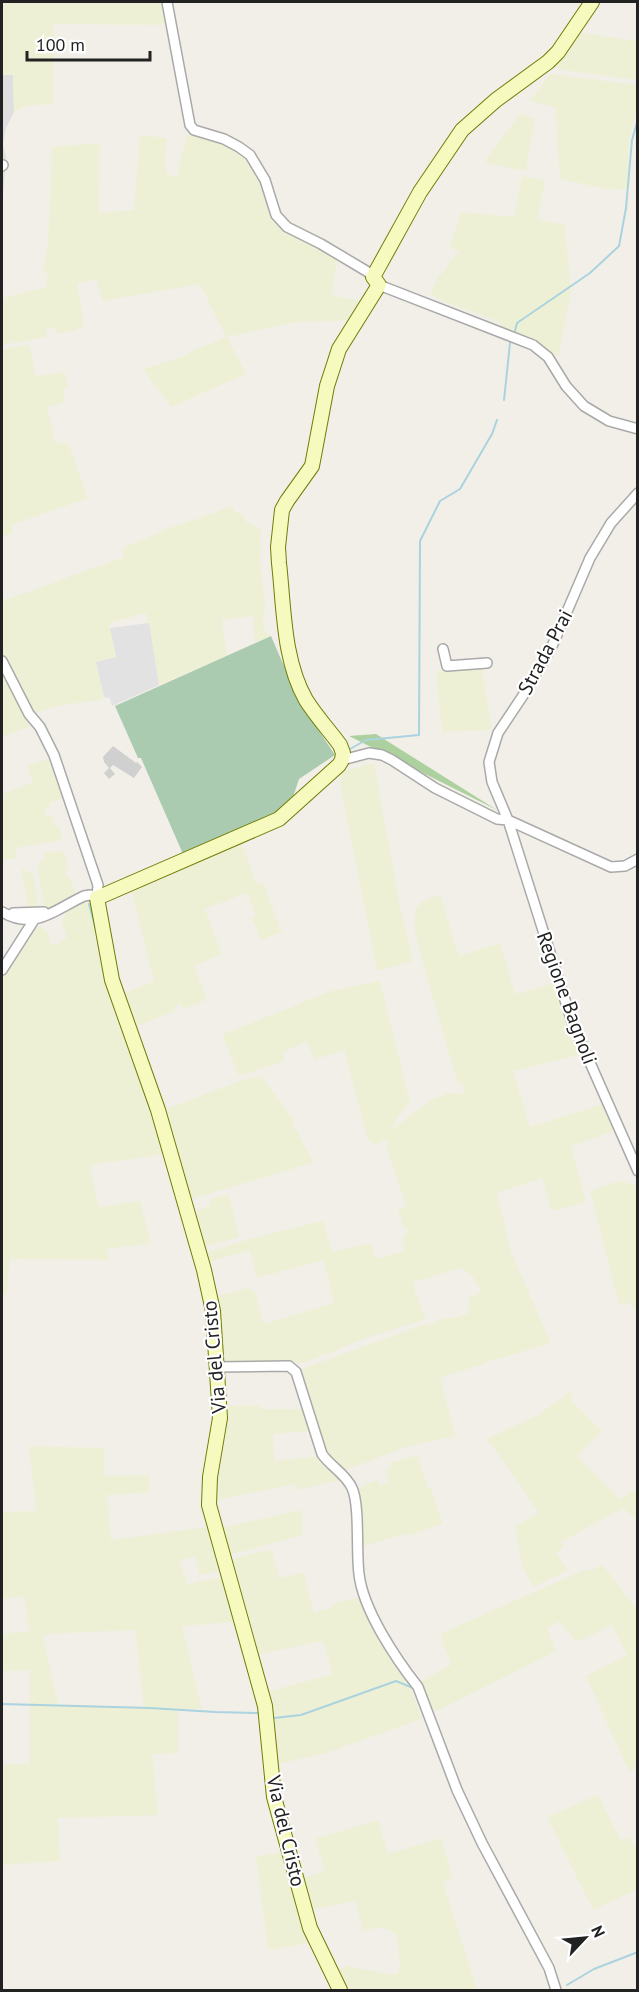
<svg xmlns="http://www.w3.org/2000/svg" width="639" height="1992" viewBox="0 0 639 1992" font-family="'PT Sans',sans-serif">
<rect width="100%" height="100%" fill="#f2efe9"/>
<path fill="#e0dfdf" d="M2,75H13L14,112L6,128L3,144L6,157L2,208Z"/>
<path fill="#d0d0d0" d="M113,746L136,763L137,762L142,767L134,778L113,765L110,768L115,774L109,779L104,773L109,768L104,762L103,757Z"/>
<path fill="#eef0d5" fill-rule="evenodd" d="M2,2H163L167,25L54,24L53,104L25,106L14,112L13,75H2Z
M576,32L637,41V80L562,70L551,65Z
M551,74L637,85V107L629,140L628,190L602,188L560,179L555,107L529,101Z
M520,114L535,119L526,171L486,163V159Z
M190,134H194L230,145L247,157L253,164L264,188L276,223L337,258L332,296L363,301L354,318L340,321L296,322L227,337L246,374L171,407L159,390H157L144,369L190,354L189,352L226,337L200,284L103,301L96,280L77,283L84,326L74,331L57,334L55,327L47,328V337L2,345V298L46,287L48,274L43,272L48,242L52,147L100,143L99,213L134,210L140,135L167,138L165,166L168,175L177,176L186,137Z
M522,176L545,181L537,220L565,224L571,292L558,357L537,342L500,328L502,323L463,308L462,309L430,295L439,275L443,273L449,263L459,252L449,247L462,212L514,217Z
M29,344L36,376L65,372L68,387L63,390L65,399L62,403L47,407L56,444L68,442L88,498L11,525L13,533L2,537V350Z
M233,506L234,511L242,514L246,522L261,528L260,562L265,602L263,623L265,632L271,636L255,643L253,616L222,620L227,656L159,685L146,613L109,623L116,657L96,662L104,697L101,700L62,705L34,713L30,711L2,655V601L124,557L121,549L170,528Z
M2,668L29,727L2,737Z
M482,668L492,730L442,732L436,671Z
M50,758L63,798L49,803L50,807L45,809L46,816H52L54,826L58,825L63,840L15,848L18,858L2,860V788L3,794L33,782L27,766Z
M374,763L400,906L413,961L377,971L340,783L341,773L344,771Z
M241,842L257,885L262,881L282,932L261,940L252,918L256,916L247,893L205,909L222,954L194,966L207,1000L183,1009L181,1004L173,1007L175,1011L140,1025L133,1026L121,995L154,981L131,888Z
M64,851L69,870L65,871L69,879L70,878L77,896L45,909L38,871L40,860L45,859L44,853Z
M25,869L26,873L32,872L40,910L29,911L21,870Z
M440,895L459,956L500,943L515,994L555,983L580,1052L579,1055L513,1071L530,1127L603,1104L612,1122V1132L571,1146L586,1202L552,1211L542,1178L497,1193L511,1252L551,1343L492,1361L489,1360L485,1364L450,1374L440,1379L456,1436L406,1447L344,1471L323,1452L300,1372L302,1369L425,1324L431,1325L442,1319L457,1317L468,1313L469,1298L482,1292L471,1274L460,1268L412,1283L426,1319L369,1337L306,1362L273,1364L221,1362L214,1297L247,1288L255,1292L264,1324L334,1303L324,1260L257,1278L250,1250L206,1263L204,1254L249,1239L323,1221L332,1252L371,1243L376,1259L404,1251L403,1235L409,1232L403,1226L398,1210L406,1205L386,1145L388,1138L374,1144L368,1140L344,1050L314,1060L307,1041L283,1052L284,1058L282,1062L239,1076L222,1035L331,991L380,981L410,1102L398,1116L390,1133L395,1127L433,1099L449,1093L465,1094L463,1084L458,1085L419,949L414,927L416,909L419,904L429,898Z
M85,901H89L101,967L165,1152L160,1155L90,1165L99,1207L140,1201L151,1243L107,1249L109,1260L10,1259L7,1293L2,1295V976L34,930L41,926L48,933L51,945L58,944L67,937L62,922L64,917L67,911Z
M261,1076L293,1119V1124L313,1161L312,1163L189,1200L163,1110L240,1081Z
M618,1181L637,1185V1310L634,1309L632,1303L619,1304L590,1191Z
M229,1194L239,1237L202,1247L192,1213L211,1205L210,1199Z
M572,1391L571,1400L602,1431L577,1456L620,1499L637,1488V1521L623,1508L561,1542L564,1547L556,1553L568,1570L533,1587L522,1565L515,1526L539,1513L494,1448L486,1439L538,1415Z
M223,1405L260,1406L262,1409H301L304,1412L309,1431L273,1434L274,1461L320,1456L342,1480L296,1490L295,1484L213,1501Z
M29,1446L104,1448L105,1476L149,1475L150,1492L107,1495L111,1540L207,1527L219,1571L200,1575L194,1556L179,1561L188,1585L199,1581L221,1578L234,1622L182,1626L202,1709H178V1753L152,1754L158,1815L58,1818L60,1861L2,1865V1764H30V1670L2,1671V1634L29,1631L24,1596L2,1599V1512L36,1511ZM135,1630L144,1707L58,1704L43,1636L50,1634Z
M418,1455L428,1488H431L443,1524L407,1536L405,1534L360,1547L355,1489L377,1480L379,1485L389,1482L386,1470L392,1468L390,1463Z
M302,1510L303,1535L226,1556L219,1528Z
M268,1550L272,1552L280,1578L304,1572L314,1613L331,1608L333,1604L359,1597L372,1626L403,1675L413,1694L422,1719L326,1753L274,1765L266,1692L333,1674L323,1641L256,1655L229,1566L236,1558Z
M603,1565L637,1610V1768L629,1772L586,1676L627,1655L612,1625L584,1639L574,1641L569,1630L565,1631L561,1621L547,1628L556,1651L437,1711L430,1709L418,1682L451,1665L440,1634L586,1569L587,1572Z
M598,1795L621,1841L630,1837L637,1851L638,1889L593,1910L547,1817Z
M378,1820L388,1854L441,1838L453,1878L443,1882L477,1990H343L335,1976L341,1968L348,1966L387,1974H398L400,1966L397,1936L392,1931L380,1927L363,1931L355,1901L310,1910L302,1878L325,1871L315,1839Z
M286,1852L310,1943L268,1950L256,1856Z"/>
<path fill="#add19e" d="M376,734L497,810L349,736Z"/>
<path fill="#aacbaf" d="M271,636L299,701L335,755L299,779L293,797L275,815L183,854L141,758H138L115,706Z"/>
<path fill="#e2e2e2" d="M149,623L159,685L112,706L110,698L104,697L96,662L116,657L110,628Z"/>
<g fill="none" stroke-linecap="round" stroke-linejoin="round">
<path stroke="#aad3df" stroke-width="2" d="M515,331L517,323L590,273L619,246L626,208L632,140L638,119
M504,400L510,343
M350,749L366,740L419,735L420,541L440,501L460,489L492,434L497,420
M89,904L96,930
M2,1704L150,1708L215,1712L259,1713
M274,1718L301,1715L396,1681L413,1688
M567,1985L594,1969L638,1952"/>
<defs>
<path id="street" d="M167,2L190,125L194,130L224,139L239,147L250,155L265,180L276,215L287,227L321,244L368,272L373,277
M2,166L3,165
M379,285L533,345L548,357L566,386L584,406L609,421L638,429
M638,493L611,523L590,558L553,644L526,691L498,733L489,762L492,782L508,820L572,1022L638,1171
M443,649L447,666L487,663
M2,661L29,714L40,727L54,755L98,885L97,898L90,895L84,896C54,910 35,931 2,912
M342,760L369,753L382,755L392,760L435,788L497,819L508,820L611,867L625,866L638,859
M13,913L44,912
M2,970L34,920
M216,1367L289,1366L296,1372L322,1454C330,1466 346,1474 352,1488C360,1505 356,1552 359,1574C363,1610 396,1659 418,1687L457,1790L482,1843L549,1968L556,1990"/>
<path id="secondary" d="M340,1990L310,1928L274,1797L265,1706L209,1505L210,1477L220,1418L213,1311L204,1270L158,1110L112,980L97,898L279,819L339,765L342,760L343,753L340,745C329,730 316,716 306,700C283,660 284,607 279,563L278,547L282,510L287,501L312,466L327,386L339,349L379,285L373,277L420,192L462,130L496,100L548,62L558,52L592,2"/>
</defs>
<use href="#street" stroke="#a9a9a9" stroke-width="12"/>
<use href="#secondary" stroke="#707d05" stroke-width="16"/>
<use href="#street" stroke="#fff" stroke-width="9"/>
<use href="#secondary" stroke="#f7fabf" stroke-width="14"/>
</g>
<g text-anchor="middle" stroke-width="4.5" stroke-linejoin="round" paint-order="stroke">
<g font-size="20" fill="#222" stroke="#fff">
<text transform="translate(545 652) rotate(-62)" y="7">Strada Prai</text>
<text transform="translate(567 998) rotate(70)" y="7">Regione Bagnoli</text>
<text transform="translate(214 1357) rotate(-95)" y="7">Via del Cristo</text>
<text transform="translate(286 1831) rotate(77)" y="7">Via del Cristo</text>
</g>
</g>
<rect width="639" height="1992" fill="none" stroke="#222222" stroke-width="6"/>
<g transform="translate(585 1938) rotate(64)" stroke="#ffffff" stroke-width="4.5" paint-order="stroke">
<path d="M0-4.5L10 22L0 15L-10 22Z" fill="#222222"/>
<text y="-9" font-size="16" font-weight="bold" text-anchor="middle" fill="#222222">N</text>
</g>
<path d="M27 51v9h123v-9" fill="none" stroke="#222222" stroke-width="3"/>
<text x="36" y="51" font-size="18" fill="#222222" stroke="#ffffff" stroke-width="4.5" paint-order="stroke">100 m</text>
</svg>
